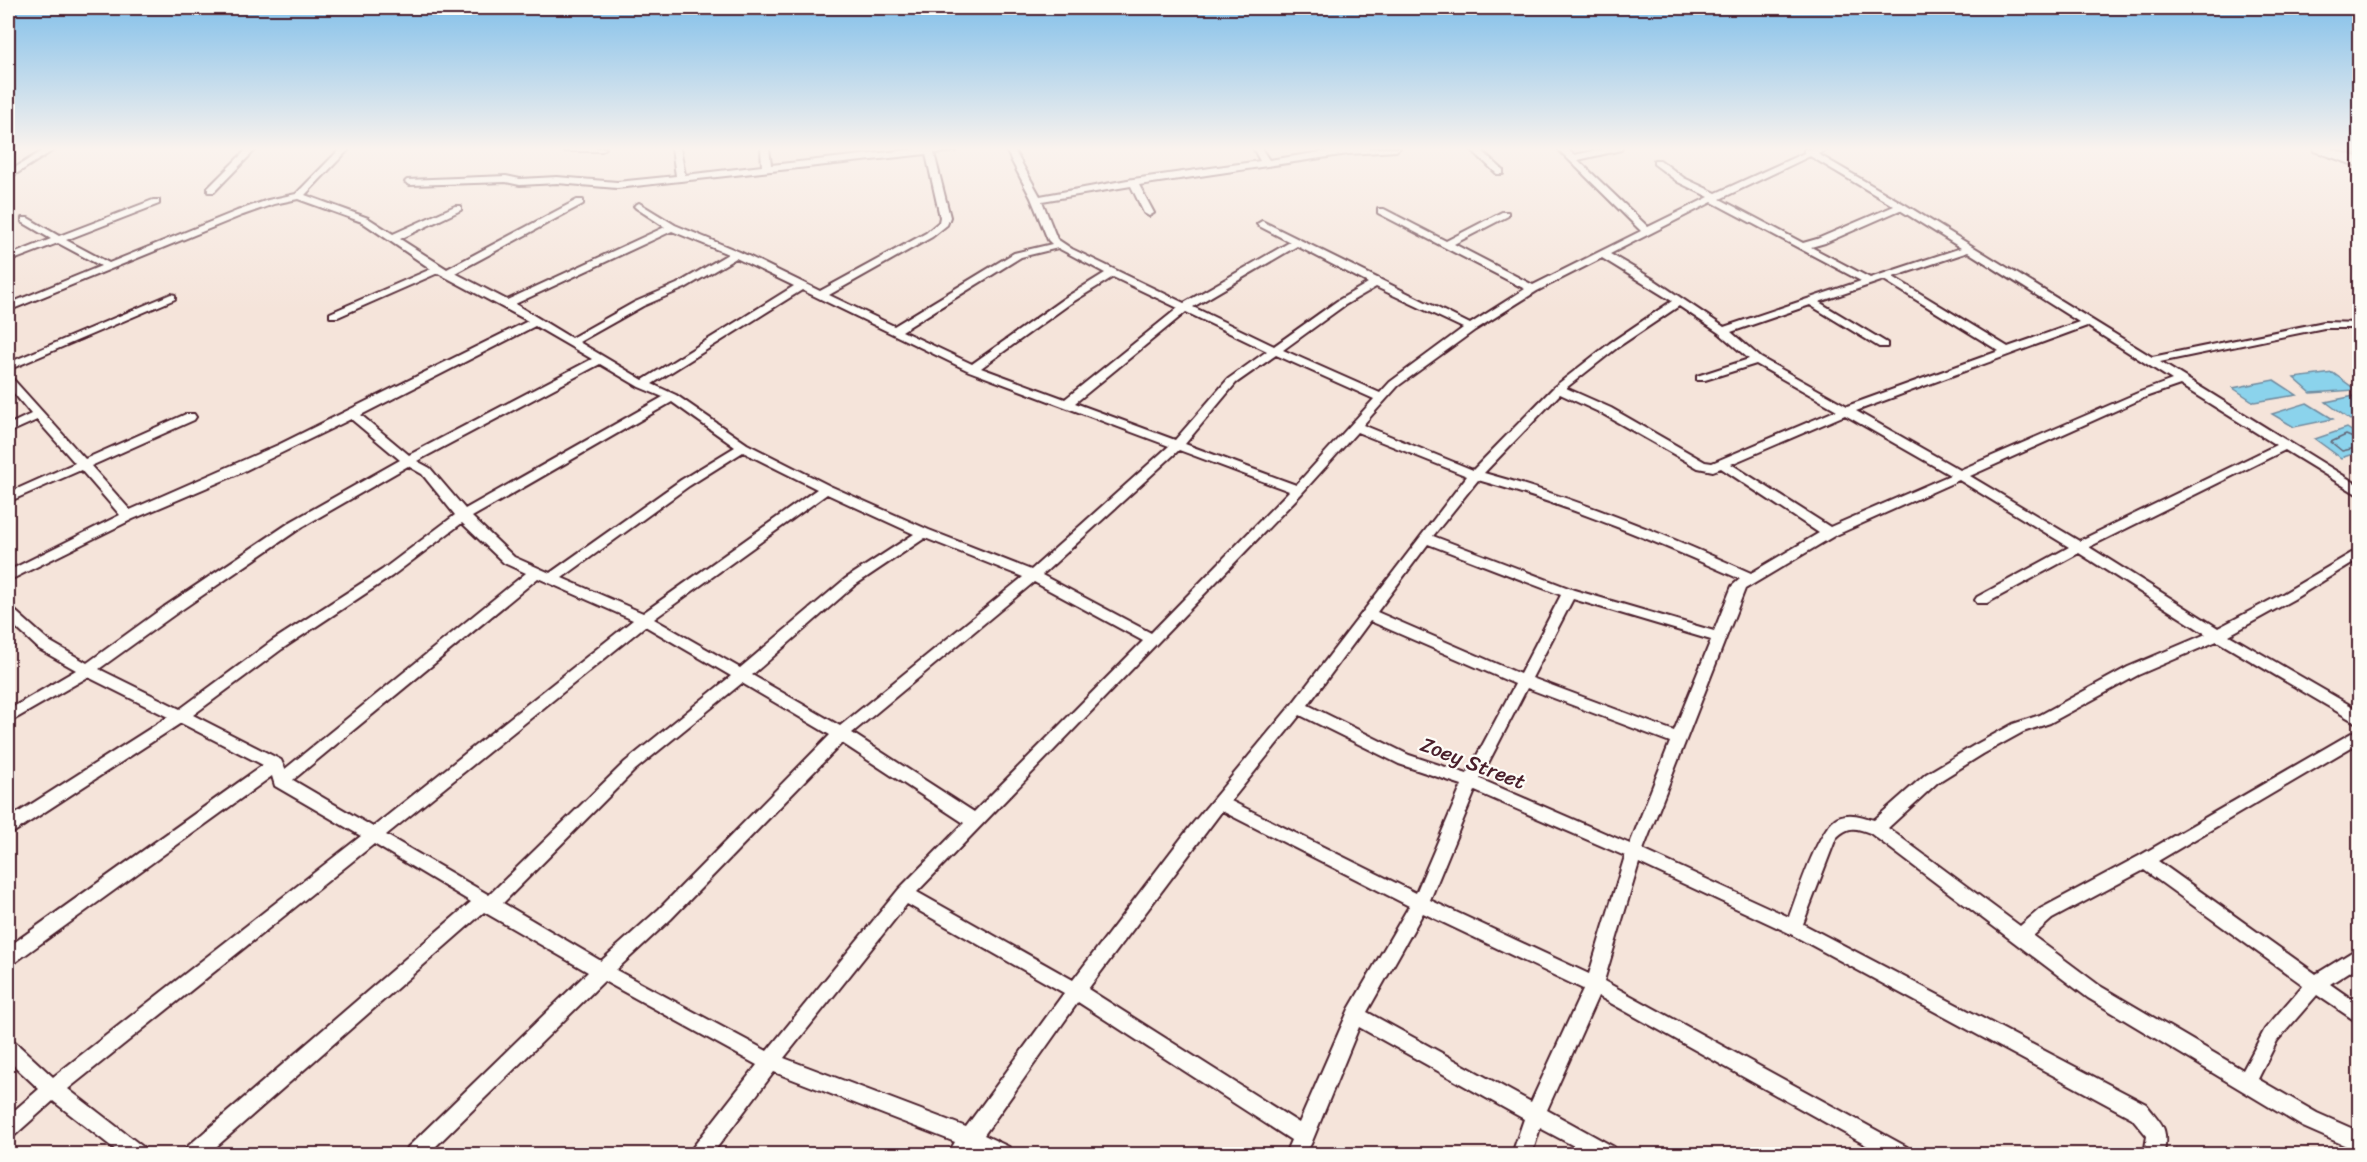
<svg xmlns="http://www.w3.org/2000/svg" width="2367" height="1162" viewBox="0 0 2367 1162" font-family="Sriracha,sans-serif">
<rect width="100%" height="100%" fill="#f5e4da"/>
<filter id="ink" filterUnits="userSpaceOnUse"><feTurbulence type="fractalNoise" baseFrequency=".0167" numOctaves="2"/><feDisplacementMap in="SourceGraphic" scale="12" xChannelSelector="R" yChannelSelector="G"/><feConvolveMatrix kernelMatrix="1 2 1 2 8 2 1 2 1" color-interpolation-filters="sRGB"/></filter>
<g filter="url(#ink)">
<path fill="#8bd3ec" stroke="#718b9f" stroke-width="1.5" d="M2333,373L2356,390L2311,393L2294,378Z
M2274,380L2297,395L2254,402L2233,388Z
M2359,395V417L2350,420L2326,402Z
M2307,403L2333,419L2294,427L2272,414Z
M2347,428L2359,436V452L2341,458L2315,439Z"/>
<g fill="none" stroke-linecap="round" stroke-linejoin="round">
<path stroke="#646778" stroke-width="1.5" d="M2360,441L2346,435L2331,442L2342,451L2360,447"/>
<defs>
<path id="minor" d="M47,148H57L8,179V172Z
M248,148H257L214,192H208V188Z
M341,148H350L305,195L368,218L393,234L455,206H461V210L400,239L447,269L577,200H583V204L455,273L507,300L665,227L636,208L634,206L639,203L675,225L740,252L820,291L926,233L939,222L940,217L926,154L617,188L557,183L520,185L506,182L410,185L405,182L407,180L506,176L520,179L557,177L617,182L676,176L672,148H680L685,175L762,166L761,148H769L771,165L926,148H960L956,151L934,153L950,217L947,225L932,237L829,295L894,326L1014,253L1052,244L1048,240L1031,198L1005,148H1013L1040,196L1133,179L1260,161L1253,148H1261L1269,160L1348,148H1400L1396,151L1348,154L1139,185L1154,213L1149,216L1144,213L1131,186L1042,201L1057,239L1072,249L1184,303L1290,242L1259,226L1257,224L1262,221L1470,324L1525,289L1378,213V209H1384L1446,241L1502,212H1508V216L1454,244L1533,285L1641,231L1557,148H1566L1574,155L1608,148H1622L1621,150L1578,160L1648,227L1709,197L1678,182L1654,164V160H1660L1684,178L1716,193L1804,153V149L1830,148L1818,154L1904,204L2152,357L2324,322L2359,323V327L2355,328H2324L2160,362L2360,486V496L2285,450L2089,547L2218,628L2284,593L2360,548V558L2294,599L2229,635L2360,711V725L2217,641L2138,675L2050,723L2023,732L1983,754L1938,782L1888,828L2020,926L2040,909L2139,856L2360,728V742L2158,861L2316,974L2360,947V965L2330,984L2360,1005V1024L2317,995L2277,1041L2258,1079L2317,1113L2360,1132V1152L2303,1127L2088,998L1870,833C1855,827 1848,826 1836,838L1803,924L2146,1104C2163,1126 2168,1126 2164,1154H2144L2147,1136L2132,1118L1787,932L1639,863L1604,981L1907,1147L1910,1154H1882L1598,996L1547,1110L1614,1147L1617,1154H1589L1540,1128L1532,1154H1512L1524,1119L1359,1027L1311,1144L1305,1154H1285L1291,1140L1078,1002L984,1135L1009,1147L1012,1154H982L973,1150L969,1154H948L955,1142L774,1072L712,1154H690L693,1147L757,1065L604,981L428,1154H405L408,1147L588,972L484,912L208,1154H184L187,1147L471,902L374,844L68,1089L143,1147L146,1154H121L53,1101L15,1135L8,1137V1116L39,1089L8,1060V1039L15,1042L53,1077L361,836L275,786L272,776L14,963L8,965V947L263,765L181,723L14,832L8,834V819L168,717L88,677L8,723V710L76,670L39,649L8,620V608L13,609L49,641L87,663L164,607L292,521L400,460L351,419L236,475L133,519L8,581V571L120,515L81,470L8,502V493L75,463L37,420L8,433V425L31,414L8,386V377L12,378L85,459L186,414H194L196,417L194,420L91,466L130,510L278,445L528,321L438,273L338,317H330V313L431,269L362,222L298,199L274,204L243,215L8,311V304L101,266L58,243L8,262V256L51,239L22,222V218H28L59,236L153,200H159V204L66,240L109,263L237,211L268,200L296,194ZM1810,156L1894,206L1817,239L1803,243L1720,199ZM1712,202L1861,281L1724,327L1653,279L1610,254ZM1900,210L1961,248L1870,278L1811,247L1825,243ZM672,231L728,254L677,284L635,302L571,338L515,304ZM1297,246L1368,283L1337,301L1274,346L1193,307ZM1058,248L1105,273L1063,299L972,364L902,331L1021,257ZM1968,252L2079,322L2008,347L1893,277ZM736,258L794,286L643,380L579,342L643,306L685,288ZM1602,258L1672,301L1610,343L1554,387L1473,470L1363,425L1398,386L1475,330L1537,291ZM1113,277L1178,308L1065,399L981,368L1071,303ZM1884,280L1999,351L1847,406L1761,358L1731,332L1810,305L1879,347H1887V343L1819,302ZM1376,287L1463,328L1390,382L1380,393L1283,350L1345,305ZM802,290L969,371L1169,446L1031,570L929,530L830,486L747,444L676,395L652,384ZM1679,306L1719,333L1749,359L1697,376V380H1705L1756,364L1837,410L1712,463L1705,462L1611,408L1566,388L1618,347ZM1186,312L1267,351L1228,379L1175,440L1075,403ZM535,326L592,359L409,455L361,415ZM2087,326L2172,380L2140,392L1960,470L1856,411ZM1276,355L1374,399L1296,485L1185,444L1236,383ZM600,364L639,387L663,397L465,509L430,468L417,461ZM2180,385L2276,445L2079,541L1970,476L2148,396ZM1560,394L1603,414L1698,468L1713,471L1721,468L1819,533L1751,573C1664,534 1576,498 1484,473ZM672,402L735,447L681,480L550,573L514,557L472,517ZM1845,415L1950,475L1830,527L1731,464ZM1357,432L1467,476L1293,703L1189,828L1073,980L917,892L1302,493ZM1179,450L1289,491L1151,633L1042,575ZM743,452L817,489L643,613L562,578L689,486ZM408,466L422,474L455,515L382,570L272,641L180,709L99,669L174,615L302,527ZM1478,480C1568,505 1655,541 1740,579L1732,586L1714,631L1574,590L1433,536ZM1959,480L2069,547L1977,597L1975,600L1977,603H1987L2079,553L2206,634L2128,667L2040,715L2013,724L1973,746L1926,774L1874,820C1862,816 1850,812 1838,817C1819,826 1797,896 1789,917L1643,850L1745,589L1834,536ZM827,494L914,534L845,579L740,668L654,619ZM462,523L504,563L526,573L285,769L281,760L193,715L282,649L392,576ZM925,538L1023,577L840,726L752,675L855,585ZM1428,544L1561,595L1520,674L1377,612ZM538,578L633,620L373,827L293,780ZM1034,582L1143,641L974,812L852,733ZM1573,599L1711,640L1674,731L1532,678ZM1370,621L1515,684L1467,774L1409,755L1308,705ZM645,626L731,676L625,762L489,895L386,835ZM742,683L830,735L659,909L601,961L503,903L635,770ZM1527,688L1670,742L1630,844L1480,779ZM1300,715L1399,764L1462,785L1416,893L1231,801ZM842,743L964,823L899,889L767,1051L616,970L671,919ZM1475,791L1625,856L1589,974L1430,900ZM1222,811L1409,906L1349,1009L1299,1123L1088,989ZM2144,870L2303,985L2265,1029L2243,1070L2100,986L2033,936L2052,919ZM907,904L1064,993L966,1127L784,1058ZM1423,913L1583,989L1531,1102L1367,1012Z
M560,148H606L602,151H564Z
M1470,148H1479L1503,170V174H1497Z
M2349,148H2360V153L2350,150Z
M171,294L175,295V299L8,370V363Z"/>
<path id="highway" d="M2313,148H2330L2360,158V167L2314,151Z"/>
</defs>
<use href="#minor" stroke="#4a1f2b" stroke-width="4"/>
<use href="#highway" stroke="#4a1f2b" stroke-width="4"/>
<use href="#minor" fill="#fdfcf7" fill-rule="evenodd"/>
<use href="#highway" fill="#fdfcf7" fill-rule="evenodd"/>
</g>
</g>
<linearGradient id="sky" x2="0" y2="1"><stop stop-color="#83c0ea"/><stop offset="0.48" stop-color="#faf3ee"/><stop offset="1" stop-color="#faf3ee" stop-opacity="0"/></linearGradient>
<rect width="2367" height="310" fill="url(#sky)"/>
<g text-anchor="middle" stroke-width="4.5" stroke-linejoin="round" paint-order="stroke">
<g font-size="21" fill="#4a1f2b" stroke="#fdfcf7">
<text transform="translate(1473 763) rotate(21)" y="7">Zoey Street</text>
</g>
</g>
<rect width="2367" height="1162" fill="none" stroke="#fdfcf7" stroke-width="30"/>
<rect x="15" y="15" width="2337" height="1132" fill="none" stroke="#4a1f2b" stroke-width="2" filter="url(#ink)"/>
</svg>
